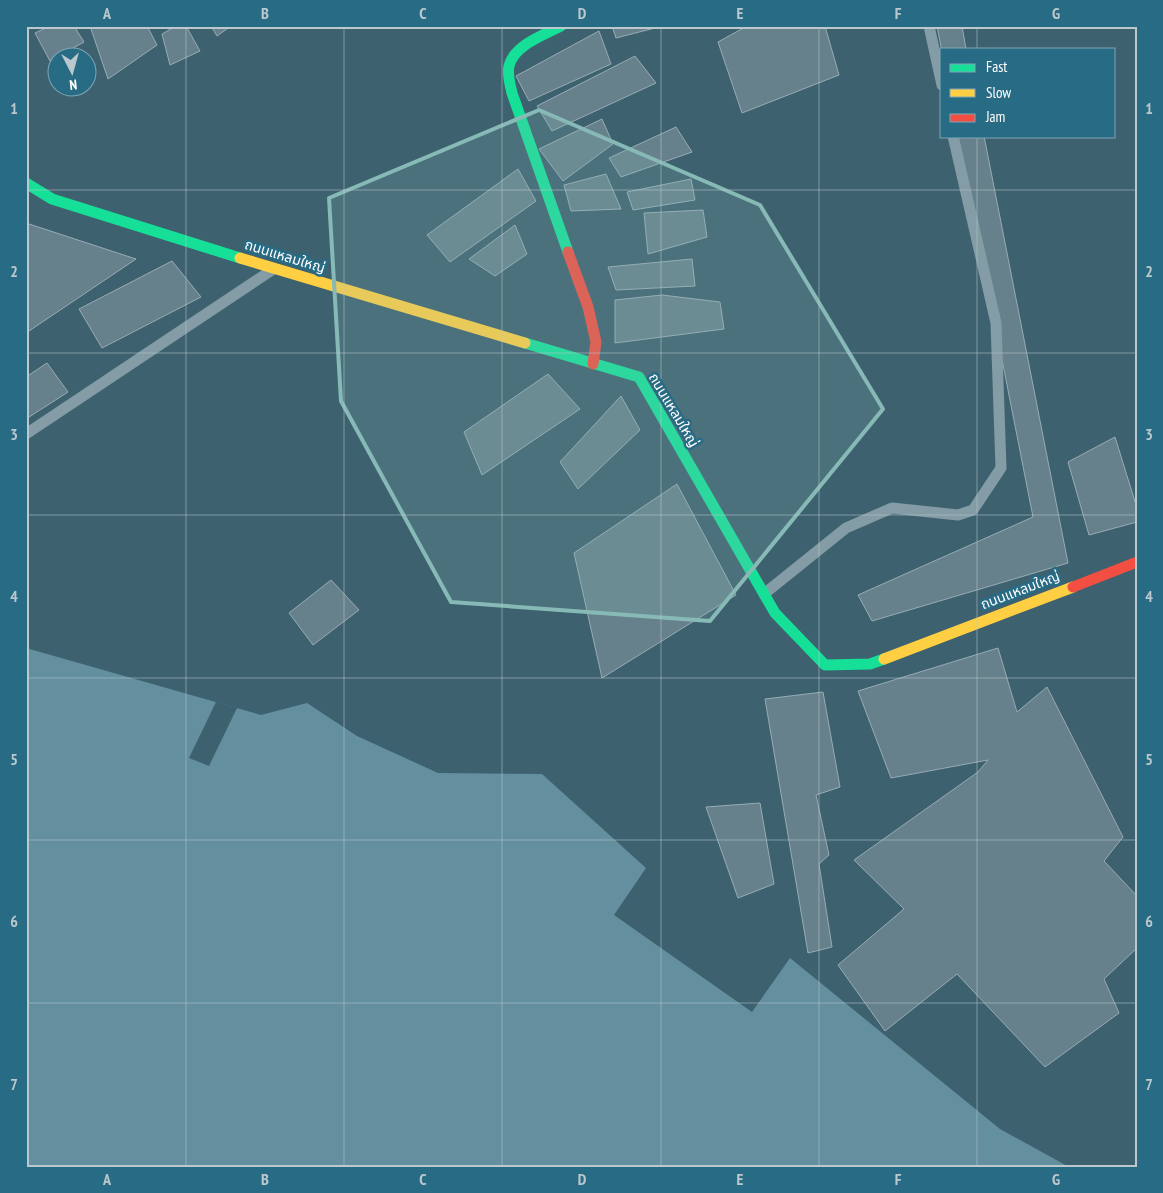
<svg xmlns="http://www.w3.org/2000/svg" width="1163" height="1193" viewBox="0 0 1163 1193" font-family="'PT Sans Narrow','Noto Sans Thai',sans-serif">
<rect width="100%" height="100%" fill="#3d616f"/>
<path fill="#638f9f" d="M26,648L261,715L307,703L357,736L438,773L542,774L646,868L614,915L752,1012L790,958L1000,1129L1069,1167H26Z"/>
<path fill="#3d616f" d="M216,702L237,708L209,766L189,758Z"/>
<path fill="#66818c" stroke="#97acb4" d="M50,26H74L84,42L50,61L35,33Z
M90,26H147L157,45L108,79Z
M176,26H186L200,51L170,65L162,34Z
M211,26H231L217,36Z
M612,26H654L655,28L616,38Z
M747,26H825L839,75L742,113L718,42Z
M937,26H962L966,49H942V52Z
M599,31L611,64L529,101L516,76Z
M635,56L656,83L552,131L537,106Z
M602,119L613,144L563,181L539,149Z
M676,127L692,152L621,177L609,158Z
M958,136H984L1068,563L872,621L858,595L1033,517Z
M518,169L536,201L450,262L427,235Z
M606,174L621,209L571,211L564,185Z
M691,179L695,200L633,210L627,192Z
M703,210L707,237L648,254L644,213Z
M26,223L136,259L26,333Z
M515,225L527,254L495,276L469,259Z
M692,259L695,286L616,290L608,267Z
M172,261L201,297L102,348L79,309Z
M662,295L720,302L724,329L615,343V300Z
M47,363L68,392L26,419V377Z
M548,374L580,409L482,475L464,432Z
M621,396L640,430L578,489L560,462Z
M1115,437L1137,508V522L1089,535L1068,462Z
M677,484L736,595L602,678L574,553Z
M331,580L359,610L313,645L289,613Z
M998,648L1017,712L1047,687L1123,837L1104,861L1137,896V948L1104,979L1119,1013L1045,1067L957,974L885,1031L838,965L904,909L854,860L978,772L988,760L891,778L858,691Z
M823,692L840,787L816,795L829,855L819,864L832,947L808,953L765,699Z
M760,803L774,884L738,898L706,807Z"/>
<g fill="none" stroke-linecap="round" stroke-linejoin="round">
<path stroke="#849ca5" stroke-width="11" d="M929,26L942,85
M26,434L272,270
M764,594L846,528L892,508L958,515L973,510L1001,468L996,323L953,136"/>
<path stroke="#16e098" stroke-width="11" d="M561,26C544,35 514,45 509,66C507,74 510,85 512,93L568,252
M26,183L52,199L240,258
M525,343L639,377L775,613L825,665L870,664L884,659"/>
<path stroke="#ffcf43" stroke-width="11" d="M240,258L525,343
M884,659L1073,587"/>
<path stroke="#f24e42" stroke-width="11" d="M568,252L588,307L596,342L593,364
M1073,587L1137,562"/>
</g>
<path fill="#87bab6" fill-opacity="0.2" stroke="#87bab6" stroke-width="4" stroke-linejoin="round" d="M539,110L760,205L883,409L710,621L451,602L341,401L329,198Z"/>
<path fill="none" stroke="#bbc8cd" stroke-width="1" stroke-opacity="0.55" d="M186,26V1167M344,26V1167M502,26V1167M661,26V1167M819,26V1167M977,26V49M977,136V1167M26,190H1137M26,353H1137M26,515H1137M26,678H1137M26,840H1137M26,1003H1137"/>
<g text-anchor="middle" stroke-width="5" stroke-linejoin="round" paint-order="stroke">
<g font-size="14" fill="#fff" stroke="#286b84">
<text transform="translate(285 256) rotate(17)" y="5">ถนนแหลมใหญ่</text>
<text transform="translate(674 410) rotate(59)" y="5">ถนนแหลมใหญ่</text>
<text transform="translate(1020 590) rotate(-21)" y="5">ถนนแหลมใหญ่</text>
</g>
</g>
<rect width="1163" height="1193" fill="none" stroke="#286b84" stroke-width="55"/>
<rect x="940" y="48" width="175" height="90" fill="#286b84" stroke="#7ea6b5"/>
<rect x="950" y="64" width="25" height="8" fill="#16e098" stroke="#7ea6b5"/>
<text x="986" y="72" font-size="15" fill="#ffffff">Fast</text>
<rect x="950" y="89" width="25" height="8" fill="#ffcf43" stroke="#7ea6b5"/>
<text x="986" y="98" font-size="15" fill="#ffffff">Slow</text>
<rect x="950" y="114" width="25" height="8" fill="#f24e42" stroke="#7ea6b5"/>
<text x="986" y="122" font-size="15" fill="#ffffff">Jam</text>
<g transform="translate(72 72) rotate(174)"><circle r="24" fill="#286b84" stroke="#7ea6b5"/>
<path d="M0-4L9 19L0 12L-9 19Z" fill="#bbc8cd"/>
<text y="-8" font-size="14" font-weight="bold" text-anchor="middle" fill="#ffffff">N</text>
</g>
<rect x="28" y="28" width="1108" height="1138" fill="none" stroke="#bbc8cd" stroke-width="2"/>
<g font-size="16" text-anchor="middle" font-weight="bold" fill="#bbc8cd">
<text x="107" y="19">A</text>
<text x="265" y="19">B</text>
<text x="423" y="19">C</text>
<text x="582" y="19">D</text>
<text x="740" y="19">E</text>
<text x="898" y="19">F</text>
<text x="1056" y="19">G</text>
<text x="14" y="114">1</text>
<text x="1149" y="114">1</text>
<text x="14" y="277">2</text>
<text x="1149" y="277">2</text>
<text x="14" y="440">3</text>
<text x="1149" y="440">3</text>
<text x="14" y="602">4</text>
<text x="1149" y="602">4</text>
<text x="14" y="765">5</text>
<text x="1149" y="765">5</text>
<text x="14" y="927">6</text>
<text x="1149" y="927">6</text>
<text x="14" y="1090">7</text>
<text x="1149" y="1090">7</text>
<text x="107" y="1185">A</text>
<text x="265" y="1185">B</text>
<text x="423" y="1185">C</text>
<text x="582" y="1185">D</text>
<text x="740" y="1185">E</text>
<text x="898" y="1185">F</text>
<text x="1056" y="1185">G</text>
</g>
</svg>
